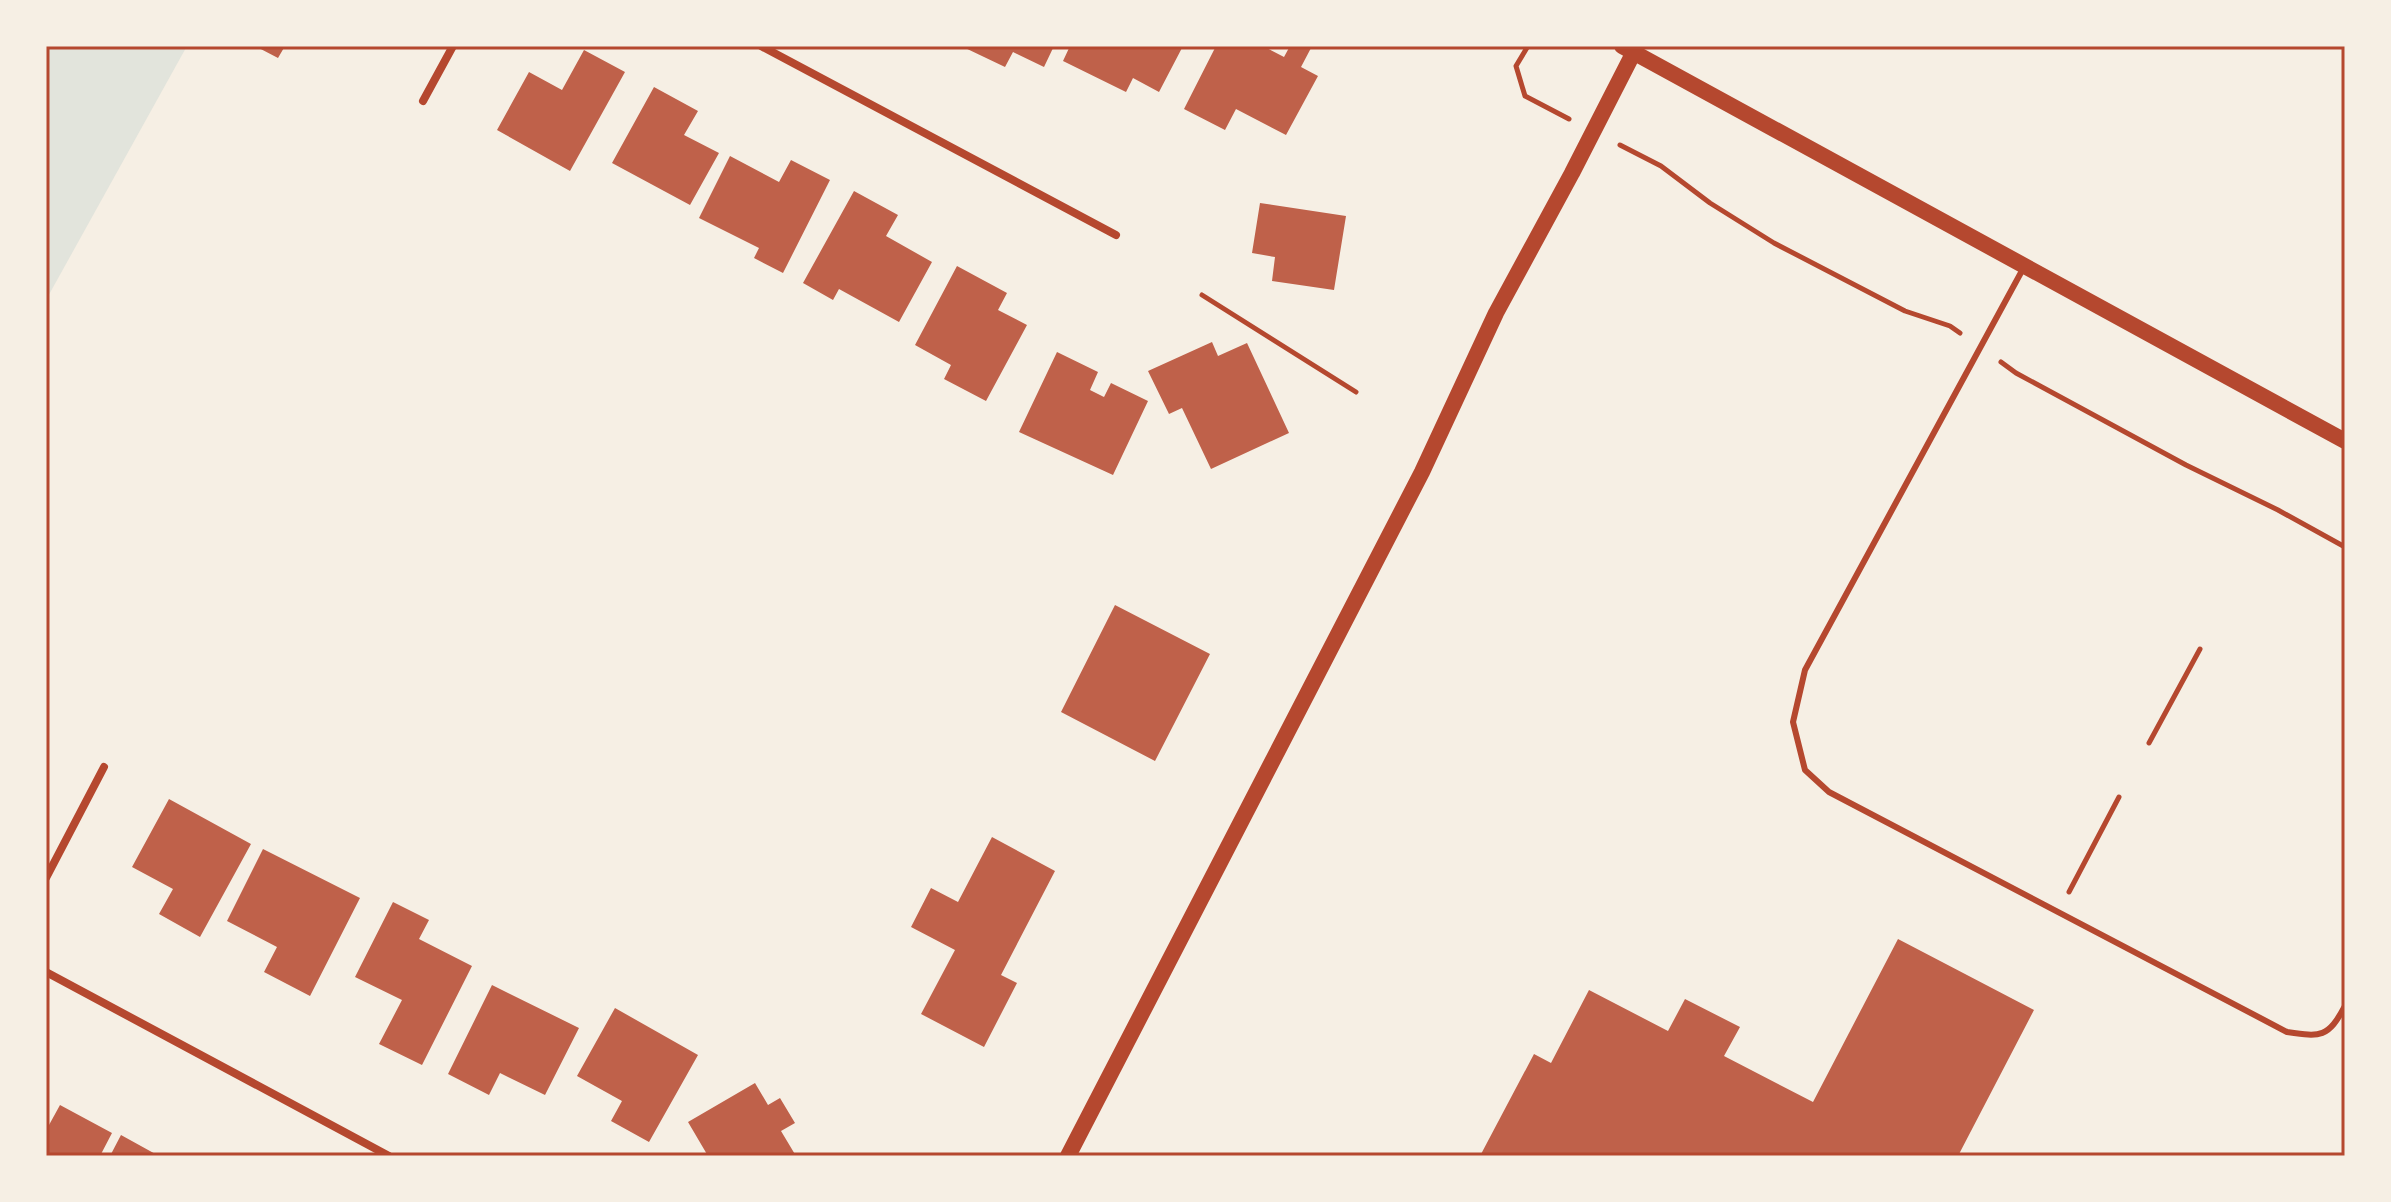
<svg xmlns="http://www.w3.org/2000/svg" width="2391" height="1202" viewBox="0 0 2391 1202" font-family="'Fira Sans',sans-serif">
<rect width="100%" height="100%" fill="#f6efe4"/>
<path fill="#e2e4dc" d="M46,46H187L46,300Z"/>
<path fill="#bf614a" d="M255,46H285L278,58Z
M961,46H1054L1044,67L1013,52L1005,67Z
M1070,46H1183L1159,92L1133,78L1126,92L1063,61Z
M1216,46H1263L1284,57L1290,46H1307L1311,48L1301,67L1318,76L1286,135L1236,109L1225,130L1184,109Z
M584,50L625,72L570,171L497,130L529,72L562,90Z
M654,87L698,111L684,135L719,153L690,205L612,163Z
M730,156L779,182L791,160L830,180L783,273L754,258L759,248L699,218Z
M854,191L898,215L886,236L932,262L899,322L839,289L833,300L803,283Z
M1260,203L1346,216L1334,290L1272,281L1275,257L1252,253Z
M957,266L1007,293L998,310L1027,325L986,401L944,379L951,365L915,345Z
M1212,342L1218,356L1247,343L1289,433L1211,469L1182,408L1169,414L1148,371Z
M1057,352L1098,372L1090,390L1104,397L1111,383L1148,401L1113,475L1019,432Z
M1115,605L1210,654L1155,761L1061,712Z
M169,799L251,844L200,937L159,914L173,889L132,867Z
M992,837L1055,871L1001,975L1017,983L984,1047L921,1014L955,950L911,927L931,888L958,902Z
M263,849L360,898L310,996L264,972L277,947L227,921Z
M393,902L429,920L419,939L472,966L422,1065L379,1044L402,1000L355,977Z
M1898,939L2034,1010L1958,1156H1480L1534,1054L1551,1063L1589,990L1668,1031L1685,999L1740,1027L1724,1056L1813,1102Z
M492,985L579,1028L545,1095L500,1073L489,1095L448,1074Z
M615,1008L698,1055L649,1142L611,1121L622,1101L577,1076Z
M755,1083L768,1105L780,1098L795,1123L781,1131L796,1156H708L688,1122Z
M60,1105L112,1133L100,1156H46V1124L49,1125Z
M121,1135L159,1156H110Z"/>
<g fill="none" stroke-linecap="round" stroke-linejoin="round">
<path stroke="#b5482f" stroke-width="5" d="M1528,46L1516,66L1525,96L1569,119
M1620,145L1661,166L1710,203L1774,243L1905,311L1950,326L1960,333
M1202,295L1356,392
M2001,362L2016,373L2186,465L2278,510L2345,547
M2149,743L2200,649
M2069,892L2119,797"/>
<path stroke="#b5482f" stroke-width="6" d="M2024,267L1805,670L1793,722L1805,770L1829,792L2287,1032C2321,1037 2328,1038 2345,1006"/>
<path stroke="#b5482f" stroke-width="8" d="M761,46L1116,235
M423,101L453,46
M46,878L104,767
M46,972L389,1156"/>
<path stroke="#b5482f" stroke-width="16" d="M1622,46L2345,441
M1068,1156L1422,472L1496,313L1572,173L1637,46"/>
</g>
<rect width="2391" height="1202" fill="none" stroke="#f6efe4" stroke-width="96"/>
<rect x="48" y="48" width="2295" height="1106" fill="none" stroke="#b5482f" stroke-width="3"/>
</svg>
